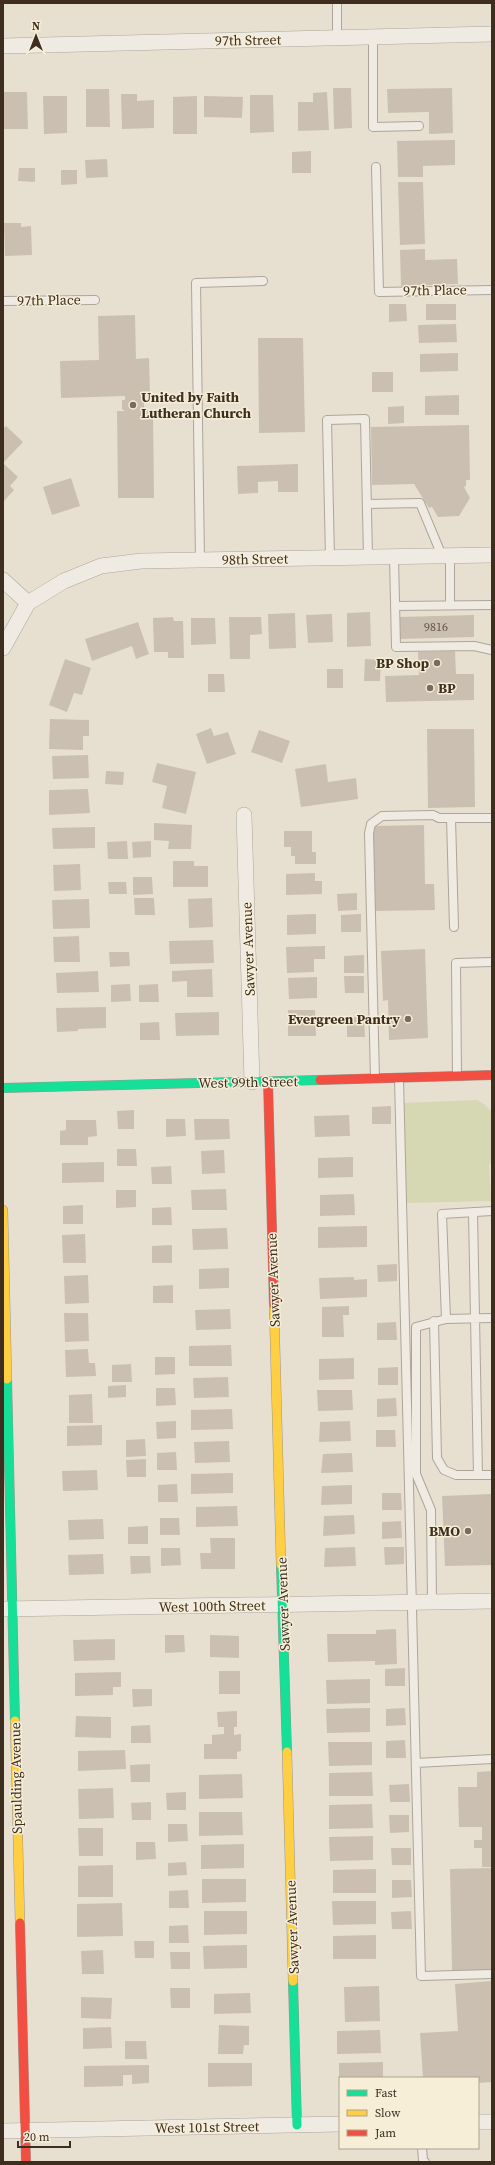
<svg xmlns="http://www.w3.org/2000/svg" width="495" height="2165" viewBox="0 0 495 2165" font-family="'Source Serif 4',serif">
<rect width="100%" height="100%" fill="#e7e0d1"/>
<path fill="#d6d7b3" d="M477,1100L484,1104L492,1112V1163L489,1164L491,1201L406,1203L404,1103Z"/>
<path fill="#cbbfb2" d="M333,88H351L352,128L334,129Z
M452,88L453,133L429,134V112L388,113L387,89Z
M86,89H109L110,127H86Z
M4,92H27L28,129H4Z
M327,92L329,130L298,131V102H313V93Z
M121,94H137V101L154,100V128L122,129Z
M250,95H273L274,132L250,133Z
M43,96H67V133L44,134Z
M197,96V134H173V97Z
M204,96L243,97L242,118L204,117Z
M455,140V165L423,166V177H398L397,141Z
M311,151V173H292V152Z
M107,159L108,177L86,178L85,160Z
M19,168H35V182L18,181Z
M61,170H77V184L61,185Z
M398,182H423L425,244L400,245Z
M4,223H21V227L31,226L32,255L5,256Z
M425,249V260L457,259L458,284L401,286L400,250Z
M389,304H406L407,321L389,322Z
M426,304H456V320H426Z
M135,315L136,359L149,358L150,395L144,396V410H153L154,498H118L117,411H125L122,409V400H125V396L61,398L60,361L99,360L98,316Z
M456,324L457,342L419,343L418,325Z
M258,338H303L305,432L259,433Z
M458,353V371L420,372V354Z
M372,372H393V392H372Z
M459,395V415H425V396Z
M404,406V423L388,424V407Z
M469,425L470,480H466V486L464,487L470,498L459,516L438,517L432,507L429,508L414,484L372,485L371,427Z
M6,426L23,442L3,463V429Z
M3,463L18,477L10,486L14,490L3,502Z
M298,464V492H278V481L258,482V493L238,494L237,466Z
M71,478L80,506L52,515L43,487Z
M370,612L371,646L347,647V613Z
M295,613L296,648L269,649L268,614Z
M332,614L333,642L308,643L306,615Z
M474,615V637L399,639V617Z
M173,617L174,621H183L184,658H168V652H154L153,618Z
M229,617H261L262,634L250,635V659H230Z
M191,618H215L216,644L191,645Z
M138,622L149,654L136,659L132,646L92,661L85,639Z
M455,651L456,674H474V700L386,702L385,676L419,675L418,652Z
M65,659L91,668L82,695L74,693L67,712L49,705Z
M365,659L381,660L380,681H364Z
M327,669H343V688H327Z
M208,674H224L225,692H208Z
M50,719L89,720V736H83V750L49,749Z
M211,728L214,736L228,732L236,754L207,764L196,734Z
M427,729H474L475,807L428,808Z
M259,730L290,741L282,763L251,752Z
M88,755L89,778L53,779L52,756Z
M157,763L196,772L186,814L162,808L167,786L152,782Z
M326,764L328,782L356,778L358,799L301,807L295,769Z
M106,771L124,772L123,785L105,784Z
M88,789L90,813L49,815V790Z
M154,823L192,825L191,849H168L169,841L154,840Z
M424,825L425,884H434L435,910L374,911L372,826Z
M95,827V848L53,849L52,828Z
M284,831H312V852H316V864H295V856H291V847H284Z
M127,841L128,859H108L107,842Z
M151,841V857L133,858L132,842Z
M173,861H194V866H208V887H173Z
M80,864L81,890L54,891L53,865Z
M315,873V881H322V894L286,895V874Z
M133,877H152L153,894L133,895Z
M108,882H126L127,894H109Z
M357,893V910L338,911L337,894Z
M134,898H154L155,915H135Z
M212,898L213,927L189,928L188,899Z
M89,899L90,928L53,929L52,900Z
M316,914V934L287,935V915Z
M361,914V932H341V915Z
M79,936L80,962H54L53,937Z
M213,940L214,963L170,964L169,941Z
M325,946V959H314V972L287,973L286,947Z
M425,949L428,1038L389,1040L388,1000L383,1001L381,951Z
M109,952H129L130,966L110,967Z
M364,955V973H344V956Z
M212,969L213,997H187V981L172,982V971Z
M98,971L99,992L57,993L56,973Z
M344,976H364V993H345Z
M317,977V998L289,999L288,978Z
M130,984L131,1001L111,1002V985Z
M158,984L159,1002H139V985Z
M106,1007V1028L78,1029V1031L57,1032L56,1008Z
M288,1010H315L316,1036H288Z
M219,1012V1035L176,1036L175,1013Z
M347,1017H364L365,1037H347Z
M159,1022L160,1040H140V1023Z
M391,1106V1124H372V1107Z
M134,1110V1129H118L117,1111Z
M349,1115L350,1136L315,1137L314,1116Z
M166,1119H185L186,1136L166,1137Z
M194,1119H229L230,1139L195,1140Z
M66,1120H96L97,1136L88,1137V1145H60V1131L66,1130Z
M117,1149H136L137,1166H117Z
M224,1150L225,1173L202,1174L201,1151Z
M353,1157V1177L318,1178V1158Z
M104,1162V1182L62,1183V1163Z
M171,1166L172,1184H152L151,1167Z
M226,1189L227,1210H192L191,1190Z
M116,1190H136V1207L116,1208Z
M354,1194L355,1215L320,1216V1195Z
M83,1205V1224H63V1206Z
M171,1207L172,1225H152V1208Z
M367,1226V1247L318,1248V1227Z
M227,1228L228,1249L193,1250L192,1229Z
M85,1234L86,1263H63L62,1235Z
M172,1245V1263H152V1246Z
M397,1264V1281L378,1282L377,1265Z
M229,1268V1288L199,1289V1269Z
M88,1275L89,1303L65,1304L64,1276Z
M354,1277V1280L367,1279V1297L320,1299L319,1278Z
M173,1285V1303H153V1286Z
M349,1306V1315H343L344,1337H322V1307Z
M230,1309L231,1329L196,1330L195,1310Z
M64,1313H88L89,1341L65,1342Z
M396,1322L397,1340H377V1323Z
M231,1345L232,1366H189V1346Z
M88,1349L89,1363H95L96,1376L66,1377L65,1350Z
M155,1357H175V1374L155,1375Z
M354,1358V1379L319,1380V1359Z
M131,1364L132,1382H112V1365Z
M398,1367V1385H378V1368Z
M228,1377L229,1397L194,1398L193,1378Z
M126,1385V1397L108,1398V1386Z
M156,1388H175L176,1405L156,1406Z
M317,1390H352L353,1410L318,1411Z
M92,1394L93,1423H69V1395Z
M396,1398L397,1416L377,1417V1399Z
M232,1409L233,1429L191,1430V1410Z
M176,1421V1438L157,1439L156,1422Z
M350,1421L351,1441L319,1442L320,1422Z
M102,1425V1445L67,1446V1426Z
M376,1430H395L396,1447H376Z
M145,1439L146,1456L126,1457V1440Z
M229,1441L230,1462L195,1463L194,1442Z
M176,1452L177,1470H157V1453Z
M352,1453L353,1472L321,1473L323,1454Z
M146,1459V1477H127L126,1460Z
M97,1470L98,1490L63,1491L62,1471Z
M233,1473V1493L191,1494V1474Z
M177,1484L178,1502H158V1485Z
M352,1485V1504L321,1505L322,1486Z
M382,1493H401L402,1510H382Z
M492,1494V1565L445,1566L442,1496Z
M237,1506L238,1526L196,1527V1507Z
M354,1515L355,1534L323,1536L324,1516Z
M160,1518H179L180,1535H160Z
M103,1519L104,1539L69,1540L68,1520Z
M401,1521L402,1538L382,1539V1522Z
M148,1526V1544H128V1527Z
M210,1538H235V1569H201L200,1553H211Z
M355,1547L356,1566L324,1567L325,1548Z
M384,1547H404V1564L385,1565Z
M161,1548H180L181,1565L161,1566Z
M103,1554L104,1574L69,1575L68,1555Z
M130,1556H150L151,1573L131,1574Z
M396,1629L397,1664L375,1665V1661L328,1662L327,1634H376V1630Z
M165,1635H184L185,1652L165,1653Z
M210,1635L239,1636V1658L210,1657Z
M115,1639V1660L74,1661L73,1640Z
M405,1668V1686H385V1669Z
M219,1671H240V1694H219Z
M121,1672V1687H113V1695L75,1696V1673Z
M370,1679V1703L327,1704L326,1680Z
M132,1689H152V1706L133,1707Z
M370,1708V1732L327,1733L326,1709Z
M405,1708L406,1725L386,1726V1709Z
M237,1711V1727H234V1735L241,1734V1751L237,1752V1759H204V1744H212V1735L224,1734V1727H218L217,1712Z
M76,1716L111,1717V1738L75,1737Z
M150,1725L151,1743H131V1726Z
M405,1740L406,1758H386V1741Z
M328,1742H372V1765L329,1766Z
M125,1750L126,1769L78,1771V1751Z
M150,1764V1782H131L130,1765Z
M492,1771V1867H482V1848H474V1840H482V1827H459L458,1787H477V1772Z
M372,1772L373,1796H329V1773Z
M242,1774L243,1798L199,1799V1775Z
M409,1784L410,1802H390L389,1785Z
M113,1788L114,1818L79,1819L78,1789Z
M186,1792V1810H167L166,1793Z
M151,1802V1820H132L131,1803Z
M372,1804L373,1828L329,1829V1805Z
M199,1812H242L243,1835L199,1836Z
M389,1815H409V1832L390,1833Z
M168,1824H187L188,1841L168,1842Z
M78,1828H103V1856H79Z
M373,1836V1860L330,1861L329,1837Z
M136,1842H155L156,1859L136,1860Z
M244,1844V1868L201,1869V1845Z
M391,1848H411V1865H392Z
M186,1862L187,1875L168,1876V1863Z
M113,1865V1897H78V1866Z
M492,1868V1970H452L450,1869Z
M376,1869V1893H333V1870Z
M202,1879H246V1902L202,1903Z
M392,1880H411L412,1897L392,1898Z
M188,1890L189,1908H169V1891Z
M332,1901H376V1924L333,1925Z
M122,1903L123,1936L77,1937V1904Z
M204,1911H247V1934L204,1935Z
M411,1911L412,1929H392L391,1912Z
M188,1925L189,1943H169V1926Z
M376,1935V1959H333V1936Z
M134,1941H154V1958H135Z
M247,1945V1968L204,1969L203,1946Z
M103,1950L104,1974H82L81,1951Z
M170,1952H190V1969H171Z
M492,1981V2082L478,2083V2078H423L420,2033L458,2031L455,1984Z
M379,1986L380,2021L345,2022L344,1987Z
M170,1988H190V2008H171Z
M250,1993L251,2013L214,2014V1994Z
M81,1997L112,1998L111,2019L81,2018Z
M219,2025L249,2026V2045H244L243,2054H218Z
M111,2027L112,2048L83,2049V2028Z
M380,2030L381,2053L337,2054V2031Z
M125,2041H146L147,2059H125Z
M383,2062V2078H339V2063Z
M208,2063H252V2086L208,2087Z
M149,2065V2083L132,2084V2075H123V2086L84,2087V2066Z"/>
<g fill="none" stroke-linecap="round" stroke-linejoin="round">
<defs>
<path id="lane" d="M337,3V38
M373,37V127L419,126
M376,167L379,292L492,290
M3,301L95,300
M367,504L420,503L442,556
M394,557L396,647L474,646L492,650
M330,558L327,420L365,419L368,557
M200,560L196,283L263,281
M450,605V556
M395,606L492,605
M451,818L454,927
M457,1075L456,963L492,962
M375,1078L369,833L371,824L382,816L433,815L439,818H492
M399,1079L421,1976L492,1974
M473,1212L478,1475
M446,1319L442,1214L492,1211
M434,1321L437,1458L444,1470L456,1475H492
M432,1602L431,1510L416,1474V1327L446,1319L492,1318
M416,1763L492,1759
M422,2148L423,2160L425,2162"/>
<path id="street" d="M3,46L492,34
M3,580L28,603
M3,648L28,603L64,581L101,566L141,561L492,555
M244,815L252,1082
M3,1609L492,1601
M478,2122H492
M3,2131L340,2124"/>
<path id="fast" d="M3,1088L320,1080
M7,1379L15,1721
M281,1565L287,1752
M293,1981L297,2125"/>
<path id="slow" d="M3,1210L7,1379
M274,1305L281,1565
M15,1721L20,1923
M287,1752L293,1981"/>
<path id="jam" d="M320,1080L492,1075
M268,1082L274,1305
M20,1923L26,2162"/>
</defs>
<use href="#lane" stroke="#ada599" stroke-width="10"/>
<use href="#street" stroke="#ada599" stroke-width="16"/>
<use href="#fast" stroke="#9c958a" stroke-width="10"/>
<use href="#slow" stroke="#9c958a" stroke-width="10"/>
<use href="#jam" stroke="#9c958a" stroke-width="10"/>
<use href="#lane" stroke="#efebe3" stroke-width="8"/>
<use href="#street" stroke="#efebe3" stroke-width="15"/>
<use href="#fast" stroke="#16e098" stroke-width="9"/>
<use href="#slow" stroke="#ffcf43" stroke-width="9"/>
<use href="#jam" stroke="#f24e42" stroke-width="9"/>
</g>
<g fill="#786c5e" stroke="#f7eed8" stroke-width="1.5">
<circle cx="133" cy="405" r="4"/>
<circle cx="437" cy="663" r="4"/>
<circle cx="430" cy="688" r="4"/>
<circle cx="408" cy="1019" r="4"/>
<circle cx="468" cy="1531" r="4"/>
</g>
<g text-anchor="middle" stroke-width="3" stroke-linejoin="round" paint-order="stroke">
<g font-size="12" fill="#605244">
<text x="436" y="631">9816</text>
</g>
<g font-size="14" fill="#3d2e20" stroke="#f7eed8">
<text transform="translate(248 40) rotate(-1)" y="5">97th Street</text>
<text transform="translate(435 290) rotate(-1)" y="5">97th Place</text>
<text transform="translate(49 300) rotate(-1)" y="5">97th Place</text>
<text transform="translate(255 559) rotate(-1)" y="5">98th Street</text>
<text transform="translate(248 949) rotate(-92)" y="5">Sawyer Avenue</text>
<text transform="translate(248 1082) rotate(-1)" y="5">West 99th Street</text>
<text transform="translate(273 1280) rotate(-92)" y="5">Sawyer Avenue</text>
<text transform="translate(283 1604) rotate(-92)" y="5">Sawyer Avenue</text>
<text transform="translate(212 1606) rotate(-1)" y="5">West 100th Street</text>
<text transform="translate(16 1778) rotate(-91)" y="5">Spaulding Avenue</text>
<text transform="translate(292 1927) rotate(-92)" y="5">Sawyer Avenue</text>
<text transform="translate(207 2127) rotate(-1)" y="5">West 101st Street</text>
</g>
<g font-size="14" font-weight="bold" fill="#3d2e20" stroke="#f7eed8" text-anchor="end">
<text x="141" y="402" text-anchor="start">United by Faith<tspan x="141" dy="16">Lutheran Church</tspan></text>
<text x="429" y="668">BP Shop</text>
<text x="438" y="693" text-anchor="start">BP</text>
<text x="400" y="1024">Evergreen Pantry</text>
<text x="460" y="1536">BMO</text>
</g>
</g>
<rect width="495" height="2165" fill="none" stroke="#3d2e20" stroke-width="8"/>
<rect x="339" y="2077" width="140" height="72" fill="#f7eed8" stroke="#ada18e"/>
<rect x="347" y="2090" width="20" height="6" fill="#16e098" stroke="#ada18e"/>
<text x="375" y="2097" font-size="12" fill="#3d2e20">Fast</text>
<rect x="347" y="2110" width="20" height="6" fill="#ffcf43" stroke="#ada18e"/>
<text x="375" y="2117" font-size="12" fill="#3d2e20">Slow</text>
<rect x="347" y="2130" width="20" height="6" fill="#f24e42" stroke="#ada18e"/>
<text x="375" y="2137" font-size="12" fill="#3d2e20">Jam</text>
<g transform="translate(36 36)" stroke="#f7eed8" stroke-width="3" paint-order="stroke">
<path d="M0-3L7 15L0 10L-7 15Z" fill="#3d2e20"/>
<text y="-6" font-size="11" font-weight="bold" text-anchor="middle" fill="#3d2e20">N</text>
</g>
<path d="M18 2141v6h52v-6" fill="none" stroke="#3d2e20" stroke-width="2"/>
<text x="24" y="2141" font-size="12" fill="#3d2e20" stroke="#f7eed8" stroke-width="3" paint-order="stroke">20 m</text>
</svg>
